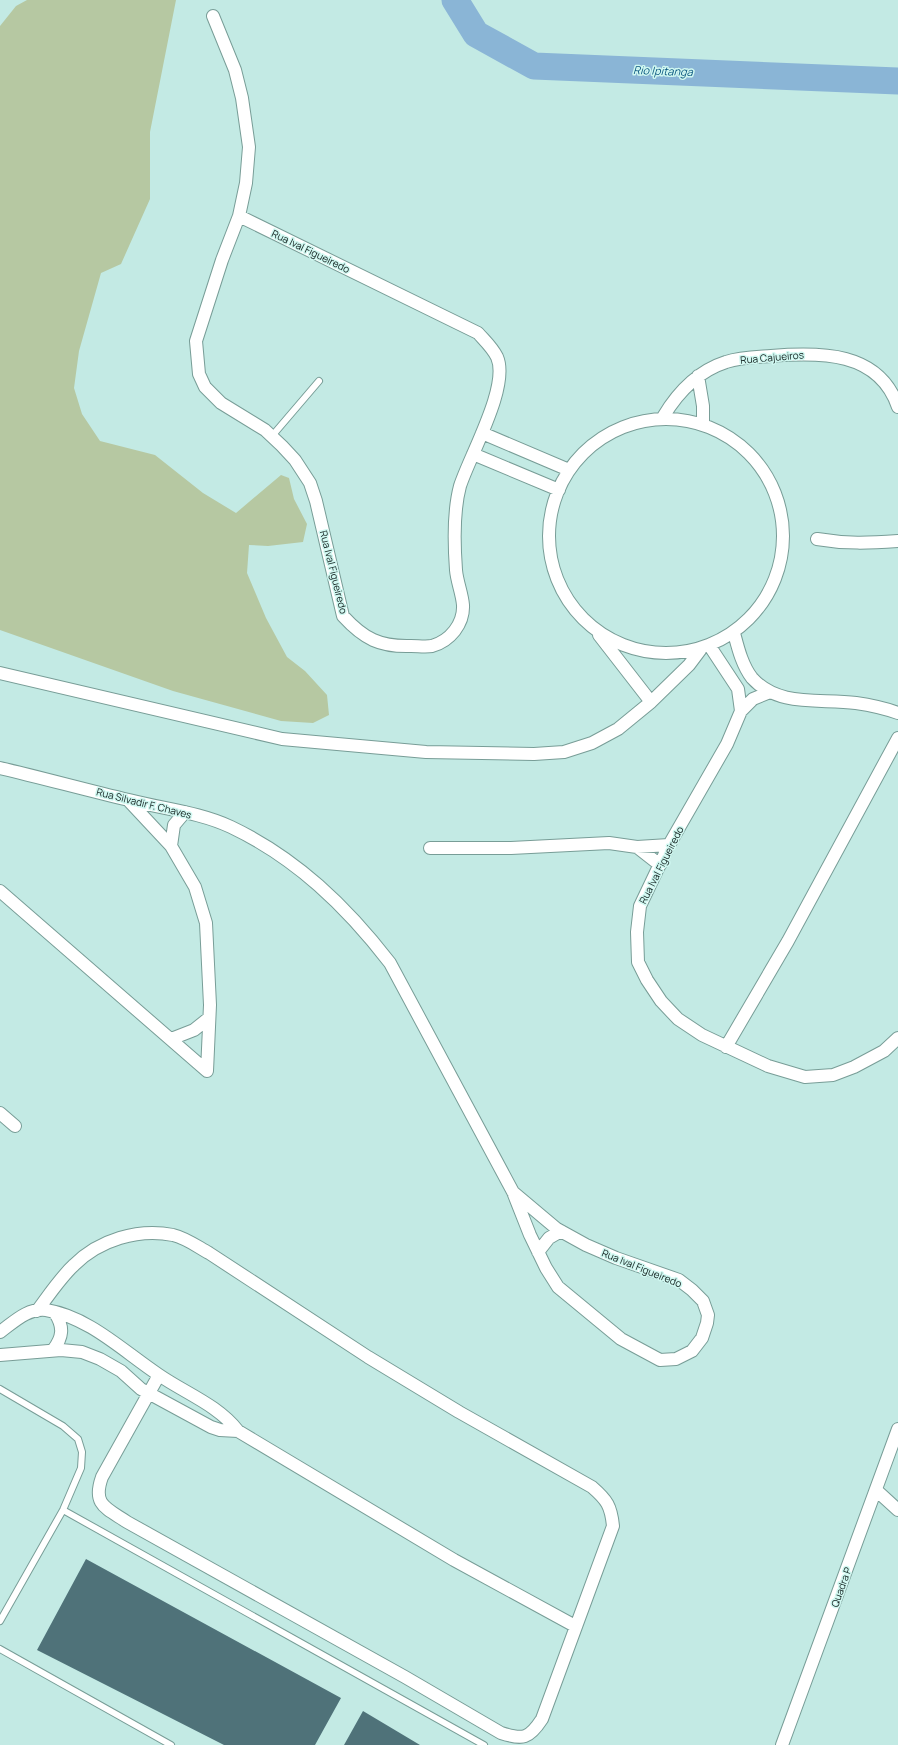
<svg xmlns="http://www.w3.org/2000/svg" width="898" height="1745" viewBox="0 0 898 1745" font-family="Manrope,sans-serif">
<rect width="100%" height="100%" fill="#c3eae4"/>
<path fill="#b6c8a2" d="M27,0H176L150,132V199L121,264L101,273L79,351L74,388L82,414L100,441L155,455L203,493L236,513L281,475L289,478L294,499L307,524L303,542L268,546L249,545L247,573L266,618L287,657L305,671L327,695L329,715L313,723L281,721L173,691L0,630V26L16,6Z"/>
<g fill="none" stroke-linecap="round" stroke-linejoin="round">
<path stroke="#8ab5d6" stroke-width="27" d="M455,0L476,34L534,66L898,81"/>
</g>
<path fill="#4f7279" d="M86,1559L341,1698L315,1745H224L37,1650Z
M363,1711L420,1745H344Z"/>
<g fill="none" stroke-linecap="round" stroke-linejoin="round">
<defs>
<path id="lane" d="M272,436L319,381
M0,1389L63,1426L78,1439L82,1452L81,1468L63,1510L0,1621
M63,1510L484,1745
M0,1649L171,1745"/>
<path id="street" d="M213,16L235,70L242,98L249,147L246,183L239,216L222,260L196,341L199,374L205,387L221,403L265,430L282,446L295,460L310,483L316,501L343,616C364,639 380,647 411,646C418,646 426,647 432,646C450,641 464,624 463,605C462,593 457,582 456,570C454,543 453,512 460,486C470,455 510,386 497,357C492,347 485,341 478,333L239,216
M698,376L703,406V424
M663,417C678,392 698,371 726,362C740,357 756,357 771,356C820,352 879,351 898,407
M549 536a117 117 0 1 1 234 0a117 117 0 1 1-234 0Z
M482,433L569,470
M473,454L559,490
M817,539C846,544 869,543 898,541
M734,633C738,648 742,665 752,678C779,708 821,698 856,703C870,705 884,708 898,713
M599,635L651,702
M709,645L738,689L741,711L727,744L669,845L640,906L637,932L638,962L647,980L661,1001L678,1019L702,1035L768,1066L805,1077L833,1075L854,1067L884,1051L898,1038
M0,673L282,739L426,752L534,754L564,752L592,743L618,729L651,702L689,665L701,649
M741,711L753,699L770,692
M0,768C43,778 86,790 129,800C163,809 199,812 231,827C296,858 346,906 390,963L513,1192L530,1235L546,1268L558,1287L621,1339L660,1360L676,1359L692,1351L702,1338L707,1323L708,1315L703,1301L692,1290L679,1280L616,1258L586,1245L557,1229L513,1192
M128,800L171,846L195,887L206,923L210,1005L207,1071
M171,846L174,825L185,812
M637,847L660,865
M430,848H511L609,843L637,847L669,845
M0,891L207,1071
M171,1039L194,1030L209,1018
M726,1047L788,941L898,738
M0,1113L15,1126
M538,1252L549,1238L561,1231
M37,1311C49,1295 60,1278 74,1265C99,1240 138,1228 173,1235C186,1238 198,1247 209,1253L368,1357L459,1412L592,1487C607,1500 611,1506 613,1526L542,1719C529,1739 523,1740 501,1733L405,1677L127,1522C106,1508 92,1505 102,1477L159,1375
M0,1332C14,1322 27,1308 46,1310C89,1317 123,1351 159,1375C185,1393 218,1405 238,1431L454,1560L575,1626
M53,1350C63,1337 64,1327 55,1313
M0,1355L61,1350L82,1352L100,1359L121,1371L141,1389L211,1427L220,1430L238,1431
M876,1490L898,1510
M782,1745L898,1429"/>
</defs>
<use href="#lane" stroke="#789d97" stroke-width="8"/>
<use href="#street" stroke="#789d97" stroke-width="14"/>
<use href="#lane" stroke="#fff" stroke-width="6"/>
<use href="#street" stroke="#fff" stroke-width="12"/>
</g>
<g text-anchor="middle" stroke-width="3" stroke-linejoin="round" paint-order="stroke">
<g font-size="10" fill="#142220" stroke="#d0f8f1">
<text transform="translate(311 251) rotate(26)" y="4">Rua Ival Figueiredo</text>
<text transform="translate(772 357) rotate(-5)" y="4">Rua Cajueiros</text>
<text transform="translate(334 572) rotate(76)" y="4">Rua Ival Figueiredo</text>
<text transform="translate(144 803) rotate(14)" y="4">Rua Silvadir F. Chaves</text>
<text transform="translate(661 865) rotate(-63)" y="4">Rua Ival Figueiredo</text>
<text transform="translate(642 1268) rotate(22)" y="4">Rua Ival Figueiredo</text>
<text transform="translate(841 1587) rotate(-70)" y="4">Quadra P</text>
</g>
<g font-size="11" font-style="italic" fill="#09557f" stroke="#d0f8f1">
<text transform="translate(663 71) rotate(2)" y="4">Rio Ipitanga</text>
</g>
</g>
</svg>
